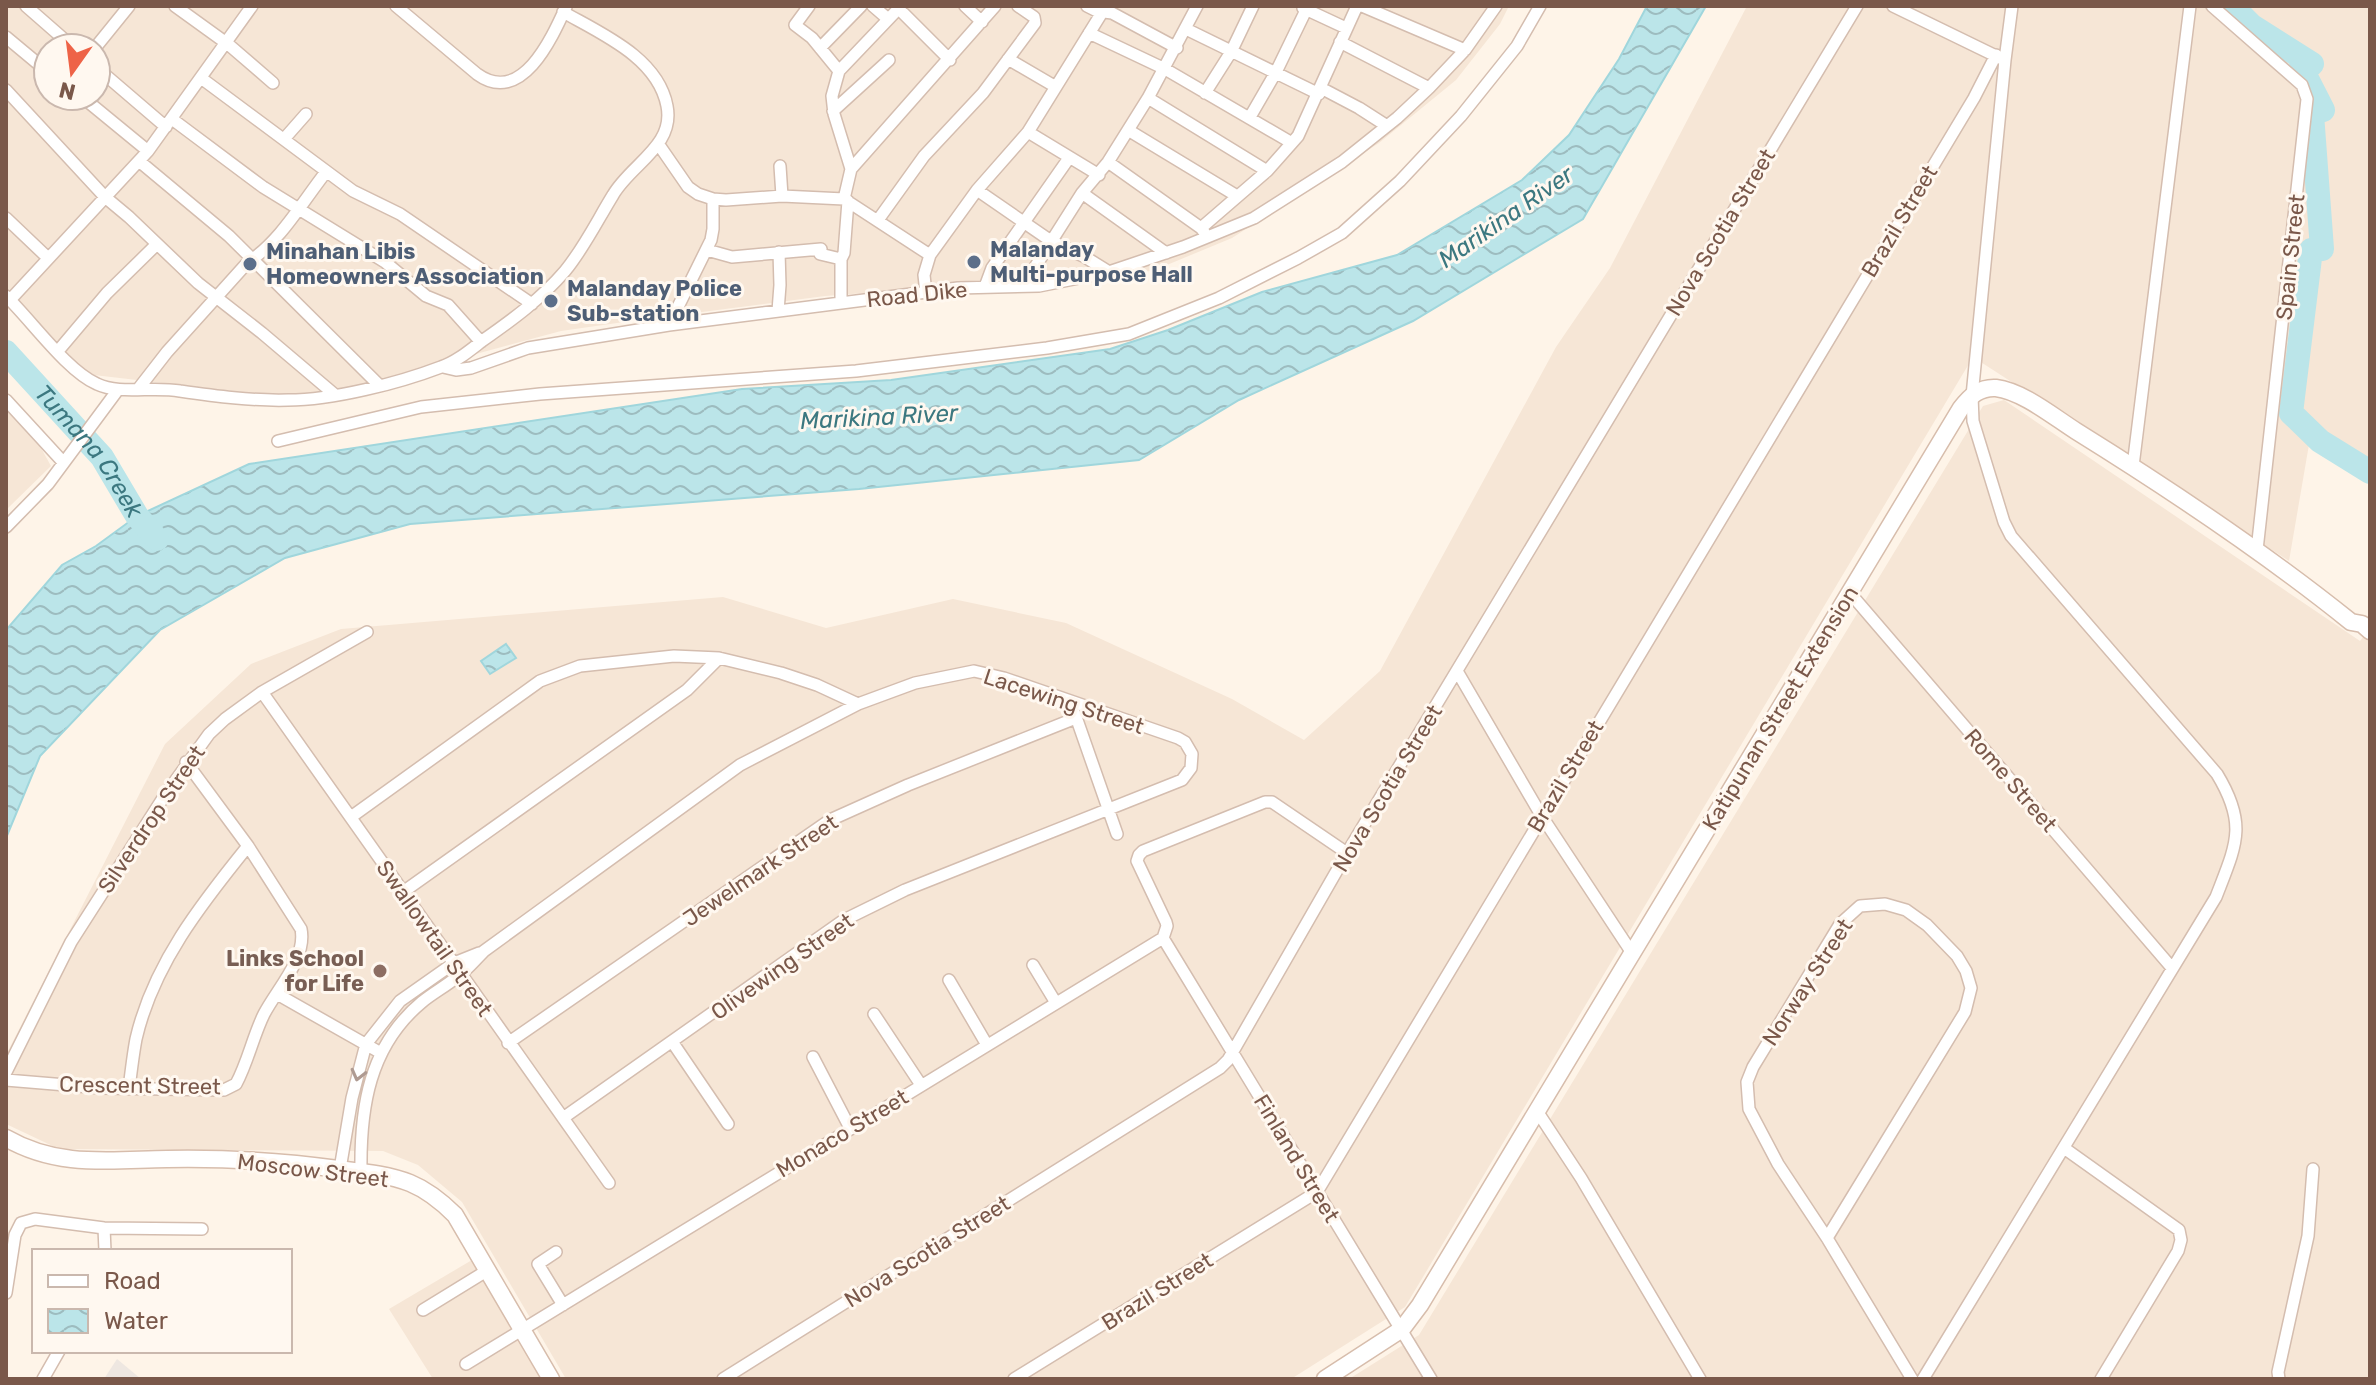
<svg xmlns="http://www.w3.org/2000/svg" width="2376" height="1385" viewBox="0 0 2376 1385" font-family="Rubik,sans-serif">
<defs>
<pattern id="water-waves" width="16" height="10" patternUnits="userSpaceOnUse" patternTransform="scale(2)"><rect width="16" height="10" fill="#bbe5e9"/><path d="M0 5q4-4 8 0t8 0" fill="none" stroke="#9dbcbf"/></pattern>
</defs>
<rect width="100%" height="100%" fill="#fef4e8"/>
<path fill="#f6e6d6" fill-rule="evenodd" d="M6,6H1509L1500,24L1456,80L1379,143L1232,238L1162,267L1117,281L1071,272L1037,280L825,296L617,323L561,331L358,386L283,397L85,374L6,295ZM48,48H96V96H48Z
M1747,6H2370V466L2312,427L2289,561L1973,357L1405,1307L1291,1379H566L462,1202L418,1165L383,1151L59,1149L6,1124V1055L165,744L251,664L341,629L723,597L826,628L953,599L1066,623L1232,699L1304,740L1380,671L1556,347L1610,268Z
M2004,400L2360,641L2370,628V1379H1349L1419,1335L1983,406Z
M6,409L41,448L51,466L6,510Z
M472,1260L544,1379H433L389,1309Z"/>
<path fill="#eee7e1" d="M117,1359L141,1379H104Z"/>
<path fill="url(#water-waves)" stroke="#a0d6dc" stroke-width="2" d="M1647,6H1706L1583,219L1413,321L1239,400L1139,460L859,489L410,524L285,558L160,630L40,756L6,838V630L62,565L96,546L137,516L249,464L742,389L891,380L1110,349L1168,330L1262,292L1397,255L1522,180L1569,135L1619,59Z
M506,644L516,658L490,674L481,661Z"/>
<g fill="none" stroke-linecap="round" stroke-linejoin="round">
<g stroke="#bbe5e9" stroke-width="24">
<path d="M2232,6L2252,26L2312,64L2301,67L2323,110L2312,114L2322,249L2311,250L2291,413L2320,441L2370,472"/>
<path id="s1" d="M6,352L102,457L137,516L157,539"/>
</g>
<defs>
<path id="street" d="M26,6L74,48
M175,6L229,45L273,83
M396,6L477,74C521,106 551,40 566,7
M809,6L795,25L812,38L839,71
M873,6L888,19
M965,6L982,22
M1087,6L1097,11L1112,13L1177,48
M1362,6L1465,50
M1893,6L2000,58
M2212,6L2302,85L2307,99L2257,550
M1303,8L1346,28
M899,9L950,60
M1186,29L1319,94
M1089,33L1165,69L1292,143
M6,37L48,72
M1340,42L1429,88
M95,48L129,6
M820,48L861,6
M1008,59L1056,87
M96,67L166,127
M201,78L353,191L400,214L532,304
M1321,88L1359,108L1387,126
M6,90L105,197L129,217L198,283L262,333L334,394
M1205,93L1231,52L1253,6
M81,96L148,151
M1148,98L1267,171
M833,111L889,60
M1250,117L1276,72L1308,6
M172,119L263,187L385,262L426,296L448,305L481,342
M1128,130L1237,196
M1028,132L1099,175
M284,139L306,114
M659,145L688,187L698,194L713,199L726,200L782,196L844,199L930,255
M139,161L229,236L379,385
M1108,162L1201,228L1204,232
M780,166L782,196
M851,169L995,6
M977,190L1051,241L1085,257L1109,272
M1082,193L1166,253
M844,199L851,169L834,114L832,96L839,71L901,6
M6,218L48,258
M878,220L924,156L983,93L1035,23L1034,17L1018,6
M1201,228L1267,171L1298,136L1357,6
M707,250L732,257L821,249L820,254L841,259
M1023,286L1082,193L1108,162L1148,98L1197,6
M985,287L992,268L1069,158
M926,293L924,275L930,255L977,190L1028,132L1106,6
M6,296C31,320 67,371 97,384C120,395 152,386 180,391C215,396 252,401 288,400C333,400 399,383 441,367C456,362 469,351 482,341C512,320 541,299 565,271C584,248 597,221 613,195C631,164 675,146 667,106C658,58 602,34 563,12
M10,300L148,151L252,6
M841,302V259L844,253L848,201
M778,311L780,285L779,252
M669,325L711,240L713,229V199
M58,351L107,293L157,244
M443,367L456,370L471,368L528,348L669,325L958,288L1039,286L1109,272L1183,247L1254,218L1342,162L1397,118L1429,88L1465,50L1496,6
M139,388L167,352L248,262C280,242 303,201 326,172
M6,400L63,462
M278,441L421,407L540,394L856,371L1047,348L1129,334L1219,298L1298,258L1342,233L1400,181L1461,116L1517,46L1540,6
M2133,466L2190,6
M6,527L48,484L117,391
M1850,593L2172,968
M1457,671L1541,815L1632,953
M262,692L609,1183
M1075,714L1117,834
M351,817L540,681L580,666L674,656L719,658L781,673L817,685L858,704
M403,892L687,690L719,658
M1163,938L1431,1379
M1163,938L1167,926L1166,922L1137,861L1139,855L1143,851L1265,802H1272L1347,853
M1033,965L1056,1003
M949,980L987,1045
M277,994L381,1053
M874,1014L921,1085
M508,1043L830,820L908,785L1076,718
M673,1043L728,1124
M813,1057L850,1128
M6,1072L71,942L165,795L209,734L225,719L262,692L367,632
M6,1080L102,1088L224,1090L236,1084C248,1062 253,1036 264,1014C277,989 307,958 301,929L248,846L186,762
M129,1089C131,1072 133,1055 136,1039C153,965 201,904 248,846
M1537,1111L1581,1178L1700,1379
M2064,1148L2179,1230L2181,1240L2178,1251L2101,1379
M340,1169L352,1098L366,1044L400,1001L454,963L479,953
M361,1172C360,1108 369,1046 422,1002C433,993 446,986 457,977C467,970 475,960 484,951L740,765L858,704L915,683L974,671L1004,678L1178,738L1185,742L1192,754L1191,768L1182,780L905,890L844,920L563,1118
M104,1228L105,1251
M1827,1238L1965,1012L1971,988L1966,971L1957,956L1927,925L1906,910L1885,904L1860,906L1840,924L1753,1067L1747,1082L1749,1109L1778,1164L1827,1238L1912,1379
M556,1252L538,1264L563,1305
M6,1293L15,1235L21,1223L35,1219L104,1228L202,1229
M423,1310L488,1270
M466,1364L1163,938
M43,1379L59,1351
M723,1379L1220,1068L1228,1060L1347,853L1857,6
M1014,1379L1317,1192L1974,98L1996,55
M1923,1379L2216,897C2236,845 2248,825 2217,774L2011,536L2004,522L1973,421L1972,396L2005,60L2012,6
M2279,1379L2278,1372L2308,1236L2313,1169"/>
<path id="secondary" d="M6,1138C58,1168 109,1160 167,1159C224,1158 281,1161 338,1169C362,1172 387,1174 410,1183C427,1190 441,1201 455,1215L551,1379
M1325,1379L1402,1329L1420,1305L1961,408C1970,396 1980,387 1996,388C2022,391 2054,417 2076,431C2171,490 2264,552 2351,622L2362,624L2370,631"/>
</defs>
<use href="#street" stroke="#d4bdaf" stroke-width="14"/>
<use href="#secondary" stroke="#d7bdac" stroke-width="19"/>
<use href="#street" stroke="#fff" stroke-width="11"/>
<use href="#secondary" stroke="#fff" stroke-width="16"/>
</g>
<defs><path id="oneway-chevron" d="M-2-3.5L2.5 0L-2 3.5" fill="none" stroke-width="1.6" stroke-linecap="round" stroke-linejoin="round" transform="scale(2)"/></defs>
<use stroke="#af9b92" href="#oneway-chevron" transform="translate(358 1075) rotate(104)"/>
<g fill="#5c6f8a" stroke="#fff8f0" stroke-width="3">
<circle cx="974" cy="262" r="8"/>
<circle cx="250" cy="264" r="8"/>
<circle cx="551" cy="301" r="8"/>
</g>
<circle fill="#8d6e63" stroke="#fff8f0" stroke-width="3" cx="380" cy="971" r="8"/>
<g text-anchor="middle" stroke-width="6" stroke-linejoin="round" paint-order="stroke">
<g font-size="22" fill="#7a584a" stroke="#fff8f0">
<text transform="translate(1899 221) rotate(-59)" y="8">Brazil Street</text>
<text transform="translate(1720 232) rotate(-59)" y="8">Nova Scotia Street</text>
<text transform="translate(2290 257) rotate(-84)" y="8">Spain Street</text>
<text transform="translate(917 294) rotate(-6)" y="8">Road Dike</text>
<text transform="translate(1064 701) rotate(18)" y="8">Lacewing Street</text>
<text transform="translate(1780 708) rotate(-59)" y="8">Katipunan Street Extension</text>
<text transform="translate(1565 776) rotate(-59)" y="8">Brazil Street</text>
<text transform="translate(2011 780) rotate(49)" y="8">Rome Street</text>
<text transform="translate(1387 788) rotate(-59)" y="8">Nova Scotia Street</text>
<text transform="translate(151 819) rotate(-56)" y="8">Silverdrop Street</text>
<text transform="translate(760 870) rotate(-34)" y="8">Jewelmark Street</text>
<text transform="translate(435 938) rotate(55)" y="8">Swallowtail Street</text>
<text transform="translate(782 966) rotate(-35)" y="8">Olivewing Street</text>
<text transform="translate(1807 982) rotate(-57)" y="8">Norway Street</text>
<text transform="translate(140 1085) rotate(1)" y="8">Crescent Street</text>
<text transform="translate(842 1133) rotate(-31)" y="8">Monaco Street</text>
<text transform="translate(1297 1158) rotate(59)" y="8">Finland Street</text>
<text transform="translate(313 1170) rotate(7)" y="8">Moscow Street</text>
<text transform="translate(927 1251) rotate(-32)" y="8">Nova Scotia Street</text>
<text transform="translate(1157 1291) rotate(-32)" y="8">Brazil Street</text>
</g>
<g font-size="22" font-weight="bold" fill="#4e5e75" stroke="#fff8f0" text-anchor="start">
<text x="990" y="257">Malanday<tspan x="990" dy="25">Multi-purpose Hall</tspan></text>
<text x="266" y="259">Minahan Libis<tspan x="266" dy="25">Homeowners Association</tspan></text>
<text x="567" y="296">Malanday Police<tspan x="567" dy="25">Sub-station</tspan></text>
</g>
<g font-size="22" font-weight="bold" fill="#785e54" stroke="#fff8f0" text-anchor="end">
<text x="364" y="966">Links School<tspan x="364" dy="25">for Life</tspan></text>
</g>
<g font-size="24" font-style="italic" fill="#3c7880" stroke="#fff8f0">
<text transform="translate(1506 217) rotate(-35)" y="8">Marikina River</text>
<text transform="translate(879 417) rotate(-3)" y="8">Marikina River</text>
<text dy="8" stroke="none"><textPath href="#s1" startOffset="130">Tumana Creek</textPath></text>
</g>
</g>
<rect width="2376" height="1385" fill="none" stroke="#7a584a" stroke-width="16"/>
<rect x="32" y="1249" width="260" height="104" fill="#fff8f0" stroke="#cab8ae" stroke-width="2"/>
<rect x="48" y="1275" width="40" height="12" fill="#ffffff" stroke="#cab8ae" stroke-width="2"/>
<text x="104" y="1289" font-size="24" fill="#7a584a">Road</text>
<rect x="48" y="1309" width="40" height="24" fill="url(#water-waves)" stroke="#cab8ae" stroke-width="2"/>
<text x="104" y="1329" font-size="24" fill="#7a584a">Water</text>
<g transform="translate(72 72) rotate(194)"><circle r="38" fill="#fff8f0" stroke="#cab8ae" stroke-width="2"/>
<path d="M0-6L14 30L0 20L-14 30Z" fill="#ee6347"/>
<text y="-12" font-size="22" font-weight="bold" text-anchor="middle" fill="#7a584a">N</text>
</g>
</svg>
